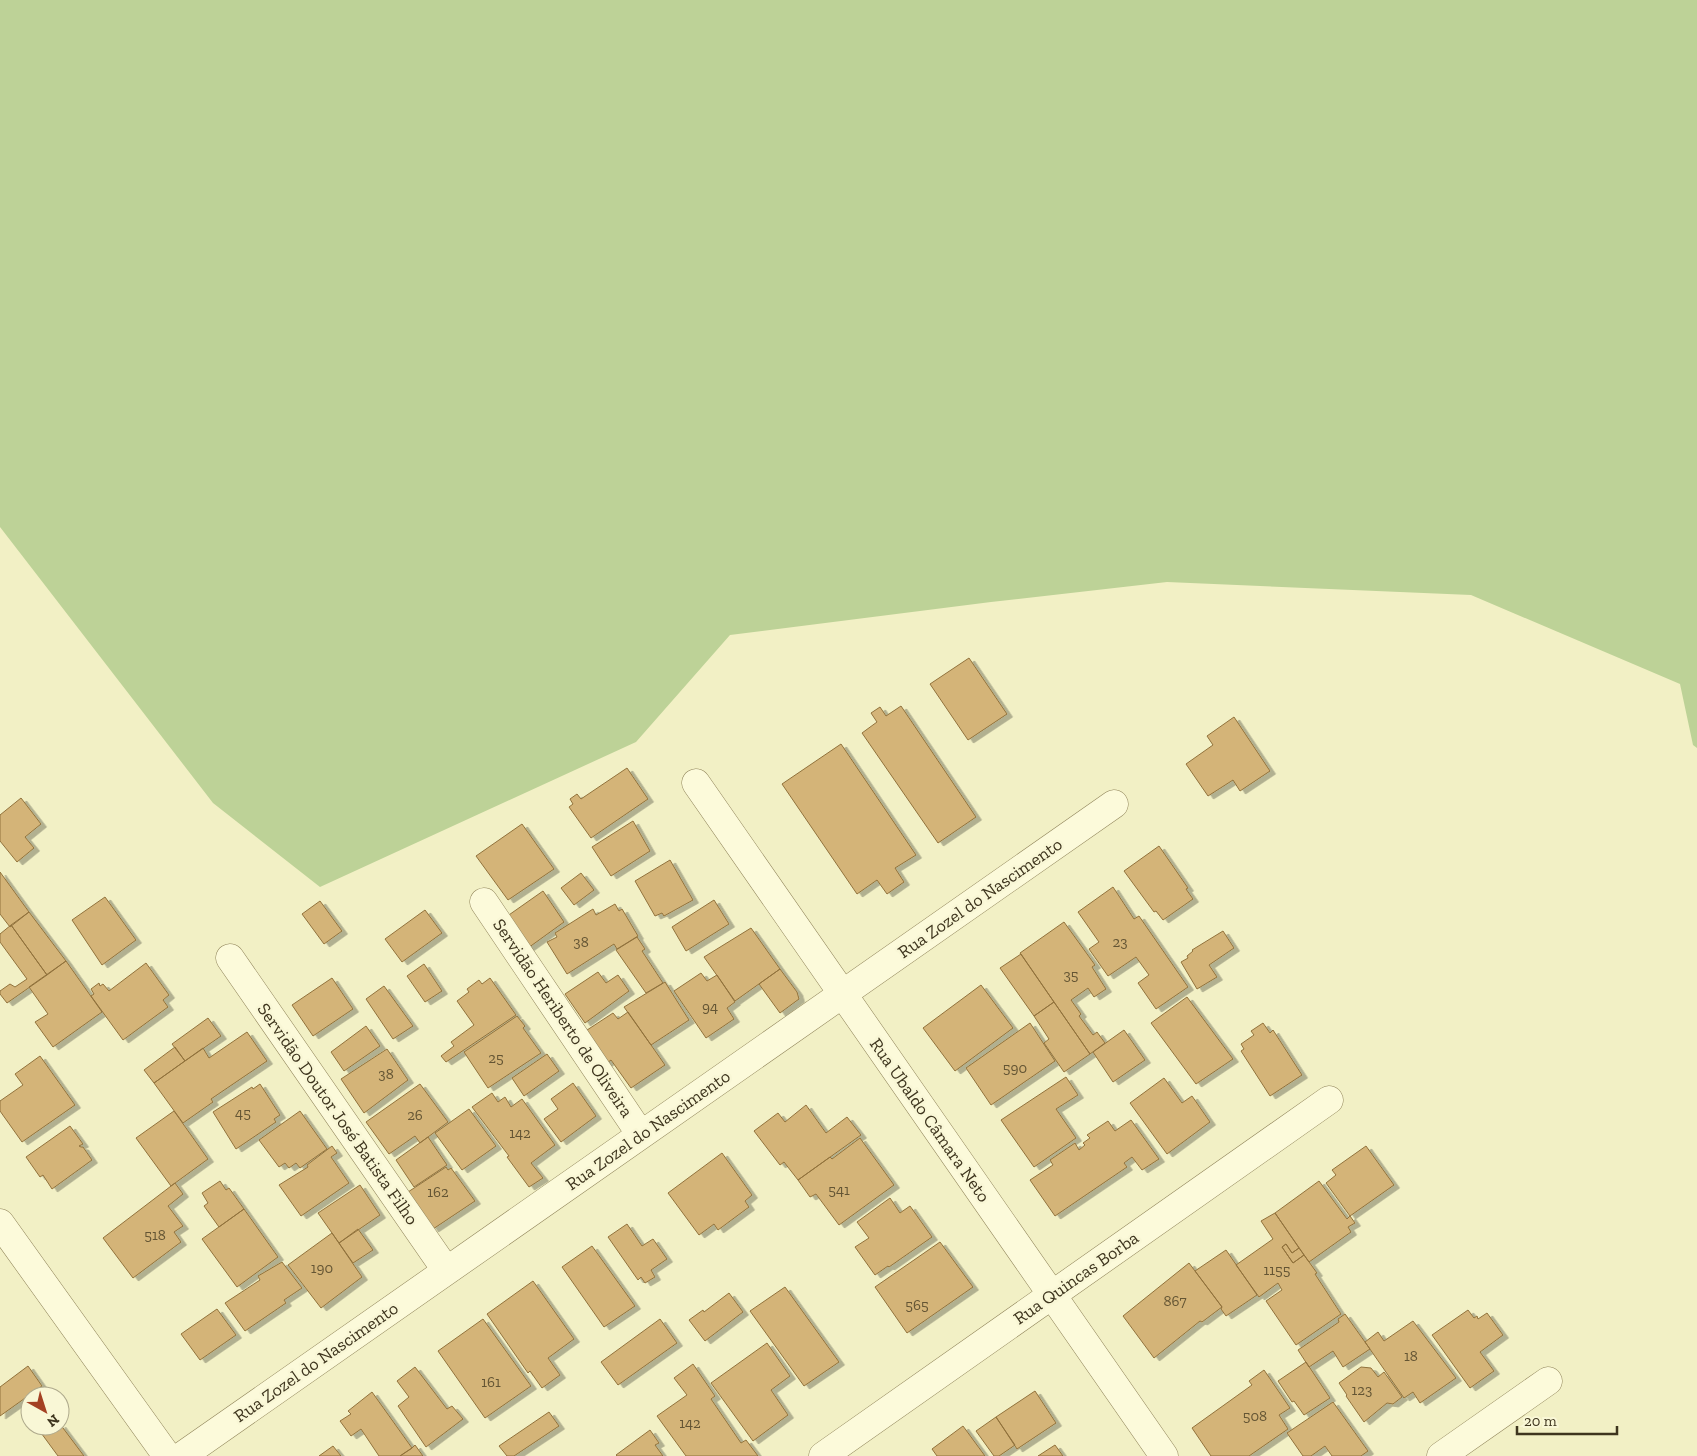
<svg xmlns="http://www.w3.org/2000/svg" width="1697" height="1456" viewBox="0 0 1697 1456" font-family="'Zilla Slab',serif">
<defs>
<filter id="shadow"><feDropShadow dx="5.5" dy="3" stdDeviation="0" flood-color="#0004"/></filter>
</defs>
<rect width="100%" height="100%" fill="#f2f0c5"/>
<path fill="#bdd297" d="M0,0H1697V748L1693,745L1680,684L1471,595L1167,582L991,602L730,635L636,742L320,887L213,803L0,527Z"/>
<path fill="#d4b478" stroke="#91723c" filter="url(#shadow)" d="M969,658L1007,714L968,740L930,684Z
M901,706L976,817L938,843L862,733L877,722L871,713L880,707L886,716Z
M1234,717L1270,771L1240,791L1233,780L1208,796L1186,764L1213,745L1207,736Z
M841,744L916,855L895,868L904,882L887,894L877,880L857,894L782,784Z
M627,768L648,799L591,838L569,807L573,804L570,799L577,794L581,799Z
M21,798L41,824L25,837L34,848L17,862L0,841V815Z
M633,821L650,851L611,876L592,847Z
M522,824L554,869L508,900L476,856Z
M1159,846L1188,888L1186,889L1193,899L1163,920L1156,911L1154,912L1124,871Z
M670,860L693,900L664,916L662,913L655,916L635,881Z
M0,872L29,912L10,927L0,914Z
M581,873L594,890L574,905L561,888Z
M1113,887L1134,919L1139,916L1188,987L1156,1009L1138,983L1149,975L1136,957L1108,976L1089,949L1099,942L1078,912Z
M543,891L564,922L528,948L506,917Z
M105,897L136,940L102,965L72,920Z
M714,900L729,924L686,951L672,927Z
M320,901L342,931L324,944L302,914Z
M615,904L619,911L622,909L638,936L617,949L614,944L567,974L547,942L557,937L555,933L593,909L596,915Z
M425,910L442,933L402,962L385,939Z
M29,912L66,961L47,975L11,925Z
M1064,922L1095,965L1092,967L1106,989L1094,997L1088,988L1071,1000L1081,1014L1079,1016L1093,1035L1097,1032L1105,1043L1090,1054L1020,953Z
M11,925L47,975L7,1003L0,994V991L10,984L15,987L27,979L0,942V934Z
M751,928L780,969L735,1001L704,957Z
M1223,931L1234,948L1209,965L1217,977L1197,989L1181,962L1188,958L1187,956L1193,951L1192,950Z
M637,937L645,949L642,951L663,983L646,993L616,950Z
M1021,954L1054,1002L1034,1016L1000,968Z
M66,961L102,1012L53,1047L35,1022L48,1014L29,987Z
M146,963L169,995L163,1000L168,1007L123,1040L91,996L94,994L91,989L99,983L100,986L103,984L109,991Z
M424,964L442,991L425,1002L407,976Z
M780,969L797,992L799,999L780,1013L759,984Z
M598,972L606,983L618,975L629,991L585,1023L565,994Z
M701,973L707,981L717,975L735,1002L727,1008L734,1019L706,1038L674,991Z
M332,978L353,1009L313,1036L292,1005Z
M490,978L516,1015L446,1062L441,1056L454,1046L451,1042L474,1025L457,1001L469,992L467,989L479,980L482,984Z
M665,982L689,1020L651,1045L624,1007Z
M981,985L1013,1028L955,1071L923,1028Z
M384,986L413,1026L393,1039L366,999Z
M1187,997L1233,1059L1196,1084L1151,1023Z
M1054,1002L1090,1054L1064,1072L1044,1043L1049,1039L1034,1016Z
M628,1012L665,1065L631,1088L611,1060L603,1066L581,1034L613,1013L618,1019Z
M517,1016L525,1026L523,1028L541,1053L488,1088L464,1052Z
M208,1018L221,1036L185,1061L172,1044Z
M1030,1023L1055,1061L991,1105L966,1068Z
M1263,1023L1270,1033L1273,1030L1302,1075L1270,1096L1241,1051L1244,1049L1241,1044L1254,1035L1251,1031Z
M366,1026L380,1046L344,1071L331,1052Z
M1124,1030L1145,1060L1113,1082L1093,1052Z
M247,1032L267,1061L211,1099L213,1102L183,1123L154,1083L203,1048L209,1058Z
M175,1047L185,1061L154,1083L144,1070Z
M387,1049L408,1080L364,1113L341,1079Z
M547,1054L559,1071L524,1096L512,1078Z
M40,1056L75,1105L22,1142L0,1111V1101L23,1085L15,1074Z
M1066,1077L1078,1095L1056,1109L1076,1138L1034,1167L1001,1120Z
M1164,1078L1182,1103L1192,1096L1210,1122L1167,1154L1130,1103Z
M573,1083L596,1116L561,1142L544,1119L558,1109L551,1099Z
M260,1084L280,1115L274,1119L276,1122L236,1149L213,1112L252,1087L253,1089Z
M420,1084L448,1122L420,1143L415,1136L389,1154L366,1122Z
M492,1093L498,1102L505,1097L511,1107L522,1099L555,1145L531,1163L543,1178L529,1187L507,1157L509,1156L472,1107Z
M806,1105L826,1133L847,1117L861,1135L798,1180L784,1162L780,1165L754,1131L778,1113L785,1122Z
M469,1109L496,1146L462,1170L435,1133Z
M174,1111L208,1159L171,1186L136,1138Z
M300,1111L327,1149L300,1168L296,1163L289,1168L285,1163L279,1167L259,1140Z
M1131,1120L1159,1159L1142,1170L1132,1157L1124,1163L1127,1167L1055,1216L1030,1180L1053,1165L1050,1160L1075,1143L1079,1150L1085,1145L1083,1143L1090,1138L1087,1135L1108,1121L1115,1131Z
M70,1126L83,1144L79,1146L81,1147H83L92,1160L52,1189L43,1175L40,1177L26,1157Z
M428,1137L447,1165L414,1187L396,1160Z
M860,1138L894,1185L839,1225L816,1194L810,1197L798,1180L830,1157L832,1159Z
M332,1146L337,1153L331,1157L349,1183L301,1216L279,1185L308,1167L307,1165Z
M1366,1146L1394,1185L1350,1216L1326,1183L1336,1175L1332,1170Z
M722,1153L752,1195L745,1201L749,1207L718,1230L714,1224L699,1235L668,1193Z
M446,1167L448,1170L451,1168L475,1201L433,1229L408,1192Z
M220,1181L226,1190L229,1188L244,1209L219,1227L204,1206L208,1203L202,1193Z
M1319,1181L1347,1219L1350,1216L1355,1223L1348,1227L1351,1232L1309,1262L1275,1213Z
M175,1183L183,1194L168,1206L183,1226L174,1232L181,1242L133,1278L103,1238Z
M360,1185L380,1215L339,1243L318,1213Z
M890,1198L900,1213L910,1206L932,1237L889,1267L888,1266L875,1275L855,1247L869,1238L857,1222Z
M244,1209L278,1257L237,1287L202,1239Z
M1275,1213L1299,1248L1292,1253L1286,1244L1282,1247L1293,1263L1304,1255L1317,1273L1315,1274L1341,1314L1296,1345L1266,1301L1282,1290L1278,1283L1259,1297L1236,1265L1273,1239L1261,1221Z
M627,1224L642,1246L653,1239L667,1259L651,1270L655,1277L645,1283L641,1277L638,1280L608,1237Z
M358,1229L373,1250L353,1263L339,1243Z
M332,1233L362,1277L321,1308L288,1265Z
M940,1242L973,1287L907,1333L875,1287Z
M1286,1244L1292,1253L1299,1248L1304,1255L1293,1263L1282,1247Z
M592,1246L635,1306L604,1327L562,1267Z
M1226,1250L1257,1295L1226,1316L1221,1309L1222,1307L1195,1271Z
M282,1262L302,1288L284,1300L286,1303L245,1331L225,1303L260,1280L258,1276Z
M1189,1263L1222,1307L1202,1322L1200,1321L1154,1358L1123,1316Z
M533,1281L574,1339L548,1358L560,1375L542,1388L530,1371L528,1373L487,1314Z
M785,1287L839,1362L804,1386L750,1311Z
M729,1293L743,1312L705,1341L689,1320L703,1310L704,1312Z
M217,1309L236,1335L200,1360L181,1334Z
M1468,1310L1474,1318L1477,1316L1478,1319L1487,1313L1503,1335L1480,1352L1494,1371L1470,1388L1432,1335Z
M1345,1314L1370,1349L1343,1367L1333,1351L1309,1367L1298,1350L1339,1322L1338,1319Z
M483,1319L531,1386L485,1418L438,1351Z
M660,1319L677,1343L618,1385L601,1362Z
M1413,1321L1456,1378L1420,1403L1413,1392L1404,1398L1365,1342L1378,1332L1384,1341Z
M767,1343L790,1376L771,1390L788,1415L753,1441L711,1383Z
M1306,1362L1330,1398L1304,1415L1294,1401L1292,1402L1278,1381Z
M693,1364L715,1396L711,1399L741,1443L746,1440L758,1456H686L657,1416L687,1395L674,1378Z
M28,1366L42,1386L0,1416V1387Z
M415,1367L447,1409L452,1406L463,1419L426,1447L398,1406L409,1397L397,1381Z
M1361,1367L1371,1368L1378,1377L1384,1372L1402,1397L1393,1404L1387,1403L1364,1422L1346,1396L1347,1395L1339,1383Z
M1264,1370L1290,1408L1279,1415L1288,1429L1249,1456H1211L1192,1428L1252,1385L1249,1381Z
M1035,1391L1056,1423L1017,1449L996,1417Z
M372,1392L412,1448L400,1456H379L361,1429L351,1436L340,1421L351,1414L348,1411Z
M1333,1402L1368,1451L1361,1456H1332L1325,1446L1311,1456H1303L1287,1433Z
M549,1412L559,1426L514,1456H507L499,1446Z
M996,1417L1015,1445L999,1456H994L976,1431Z
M60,1424L84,1456H58L36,1426H60Z
M963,1426L985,1456H937L932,1449Z
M650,1430L659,1443L655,1445L663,1456H617L616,1455Z
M415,1445L423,1456H400L412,1448Z
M1055,1445L1063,1456H1038Z
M333,1446L341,1456H319Z"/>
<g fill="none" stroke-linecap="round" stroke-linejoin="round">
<defs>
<path id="minor" d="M696,783L1164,1456
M484,902L641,1135
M230,958L446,1270
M0,1223L167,1456
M182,1456L1114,804
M823,1456L1329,1100
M1441,1456L1548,1381"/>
</defs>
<use href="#minor" stroke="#8f8359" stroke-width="29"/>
<use href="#minor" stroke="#fcfada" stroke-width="28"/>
</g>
<g text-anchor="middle" stroke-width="5" stroke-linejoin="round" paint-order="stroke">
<g font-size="15" fill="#645534">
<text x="581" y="947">38</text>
<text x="1120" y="947">23</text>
<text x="1071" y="980">35</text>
<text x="710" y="1012">94</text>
<text x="496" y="1063">25</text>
<text x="1015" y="1073">590</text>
<text x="386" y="1079">38</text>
<text x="243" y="1118">45</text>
<text x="415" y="1120">26</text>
<text x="520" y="1138">142</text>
<text x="839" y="1195">541</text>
<text x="438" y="1197">162</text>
<text x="155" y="1240">518</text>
<text x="322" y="1273">190</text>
<text x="1277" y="1275">1155</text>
<text x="1175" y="1306">867</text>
<text x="917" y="1310">565</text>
<text x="1411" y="1361">18</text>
<text x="491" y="1387">161</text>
<text x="1362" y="1395">123</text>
<text x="1255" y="1421">508</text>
<text x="690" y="1428">142</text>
</g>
<g font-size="18" fill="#3e351e" stroke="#f9f7d6">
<text transform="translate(980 898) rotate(-35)" y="6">Rua Zozel do Nascimento</text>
<text transform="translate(563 1018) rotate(56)" y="6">Servidão Heriberto de Oliveira</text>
<text transform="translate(338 1114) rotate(55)" y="6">Servidão Doutor José Batista Filho</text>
<text transform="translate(930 1120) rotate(55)" y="6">Rua Ubaldo Câmara Neto</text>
<text transform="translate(648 1130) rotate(-35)" y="6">Rua Zozel do Nascimento</text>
<text transform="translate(1076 1278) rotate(-35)" y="6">Rua Quincas Borba</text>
<text transform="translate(316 1362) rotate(-35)" y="6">Rua Zozel do Nascimento</text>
</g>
</g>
<g transform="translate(45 1411) rotate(141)"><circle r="24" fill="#f9f7d6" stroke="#aea98c"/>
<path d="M0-4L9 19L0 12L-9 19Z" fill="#a44123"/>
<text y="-8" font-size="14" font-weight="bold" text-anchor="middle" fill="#3e351e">N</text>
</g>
<path d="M1517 1426v8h100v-8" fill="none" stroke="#3e351e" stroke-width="2.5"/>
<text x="1524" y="1426" font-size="15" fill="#3e351e" stroke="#f9f7d6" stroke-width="4" paint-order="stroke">20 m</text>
</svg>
